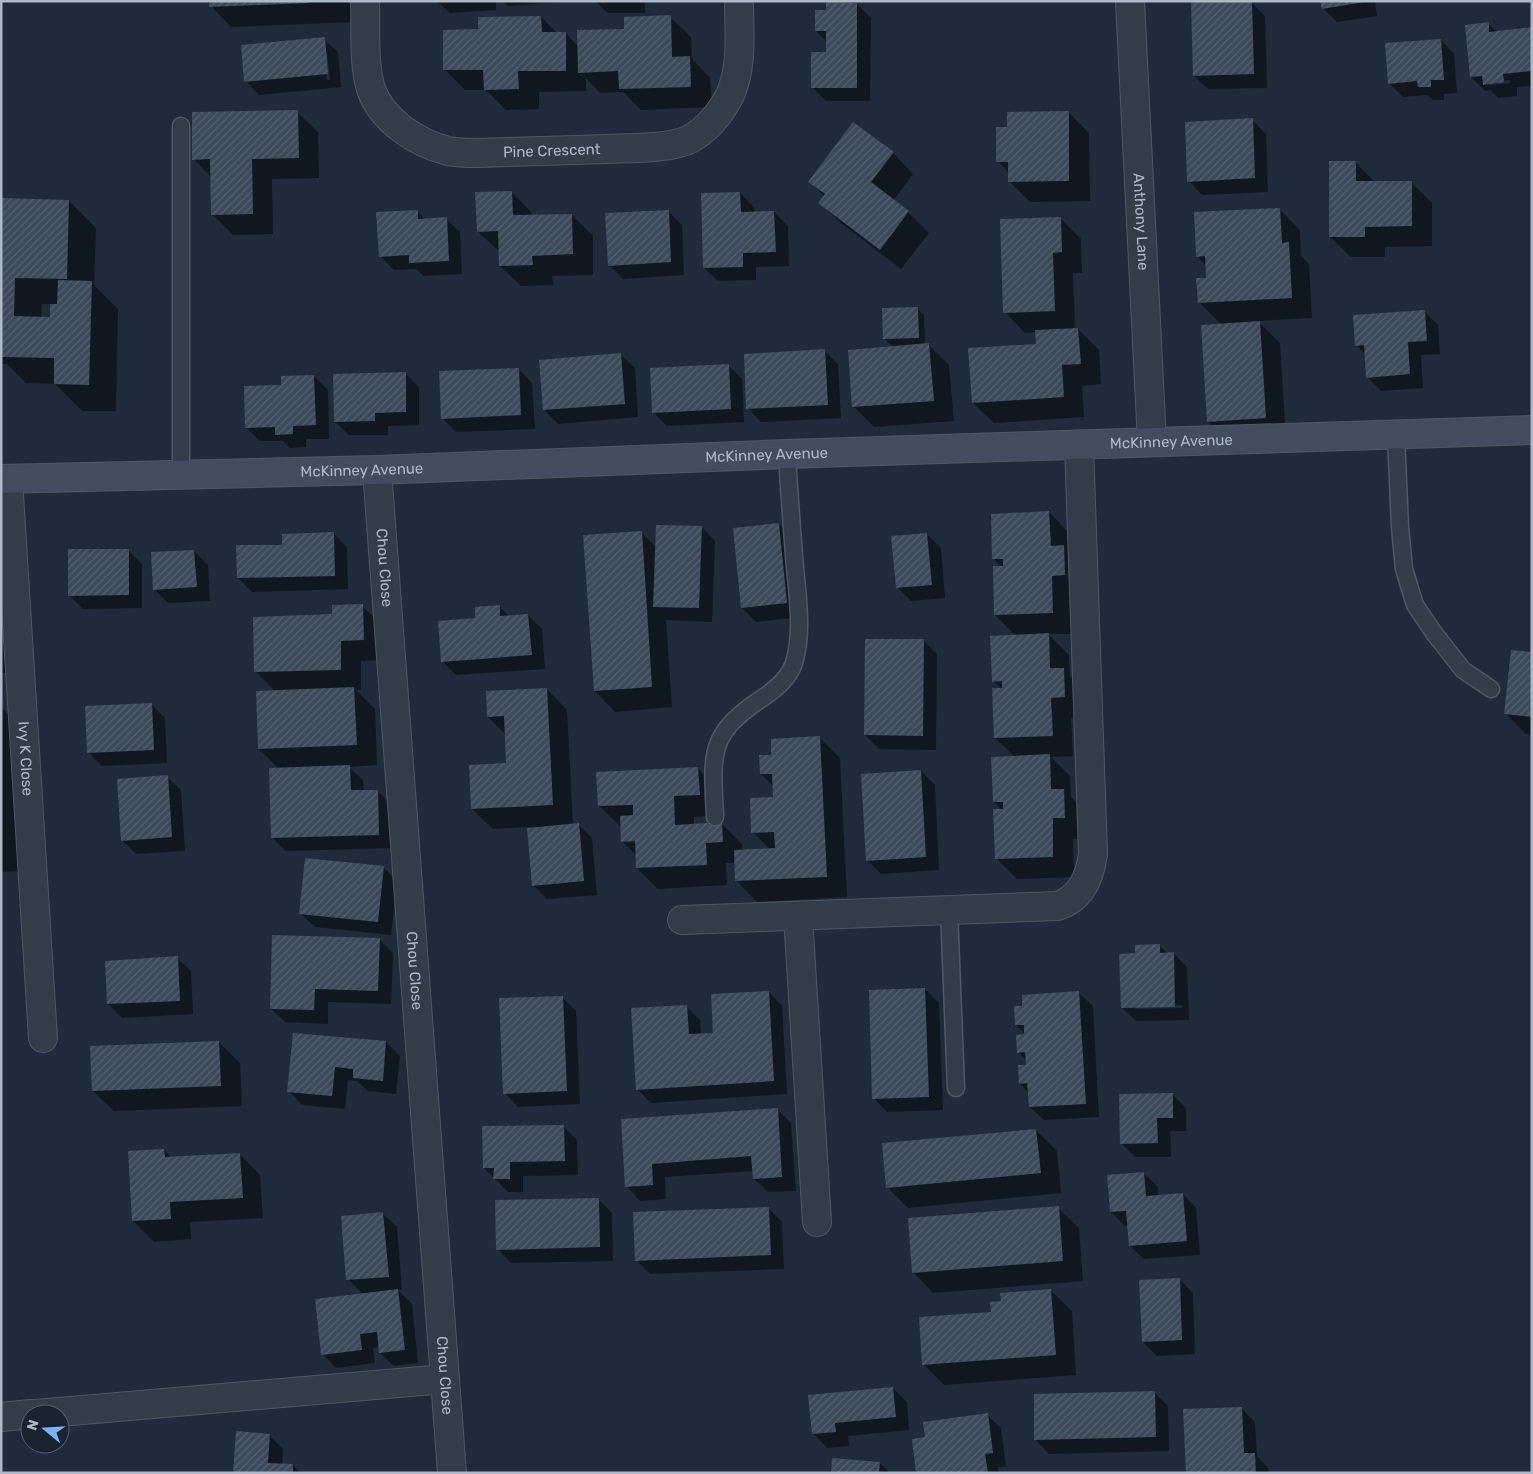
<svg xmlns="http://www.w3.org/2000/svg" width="1533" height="1474" viewBox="0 0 1533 1474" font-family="Rubik,sans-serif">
<defs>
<pattern id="building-hatch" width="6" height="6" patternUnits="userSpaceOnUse" patternTransform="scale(1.25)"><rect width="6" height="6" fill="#3b495a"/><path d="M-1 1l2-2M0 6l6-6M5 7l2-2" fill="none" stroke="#556170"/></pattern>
</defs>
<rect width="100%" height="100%" fill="#1f2b3a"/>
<path fill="#0007" fill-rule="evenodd" d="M210,1H355V22L231,27L211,6Z
M437,1H496V10L450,13Z
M503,1H571L508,6Z
M596,1H645V13H607Z
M849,1H892H854L871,18L870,101H826L812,87L827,53V42L816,31L827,11L852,4Z
M1322,1H1375L1377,16L1337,22L1323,8Z
M1251,2L1265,16L1267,88L1208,89L1194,76Z
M541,17L557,33H565L579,47L670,17L691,37L692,59L710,78L712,107L641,110L623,92L600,93L586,78V91L539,92V109L506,110L486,90H465L445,70L480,30Z
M1488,24L1497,32L1532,29V86L1517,87V96L1498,98L1490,90L1485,91L1471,77ZM1510,80V83L1489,85L1487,83Z
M324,39L338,52L341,87L259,95L246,81ZM325,52H327L330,80H327Z
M1441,40L1454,54L1457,93L1444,94V100H1433L1427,95L1403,97L1389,83Z
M297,112L318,132L319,178L272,179L273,234L233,235L212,214V178L194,159Z
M1069,113L1089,133L1090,201L1030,202L1009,181V173L998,161L1008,128Z
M1252,120L1266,134L1268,192L1202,195L1189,181Z
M893,153L913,174L893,201L908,212L929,233L901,269L841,223L820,203L824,196L810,182Z
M1355,162L1375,182H1411L1432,203V246L1385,247V257H1351L1330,237Z
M512,192L532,213V216L572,215L593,236V275L552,276L553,285L521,286L500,266V252L478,232Z
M740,193L754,207V213L774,212L788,226L789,266L756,267V280L718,281L704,268Z
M69,201L96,228L94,285L118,309L116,411H82L55,384L26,383L7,364H1V229ZM42,304H51V318H41Z
M1279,209L1300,230L1301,256L1309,264L1312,318L1258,321L1280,343L1286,439L1229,442L1208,422L1222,325L1199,302L1207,279L1206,266L1197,256Z
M417,211L426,220L446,219L460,232L462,274L424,276L416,269L394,270L380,256Z
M668,211L682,225L684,275L623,279L609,265Z
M1060,218L1081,239L1082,273H1073L1075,329H1078L1099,350L1101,384L1082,386L1084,417L994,423L973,403L1037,345V332L1025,333L1005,312Z
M917,308L924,315L925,344H928L949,365L954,421L874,427L854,407L893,347L884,339Z
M1424,311L1438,325L1440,354L1421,355L1423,388L1381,391L1367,377L1366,355L1356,345Z
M825,351L838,364L841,418L761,422L748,408Z
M621,355L635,368L638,417L558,424L544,410Z
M728,365L742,379L744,422L667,426L653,412Z
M519,369L532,383L535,429L456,432L442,418Z
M405,373L419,387V425L388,426V435H349L335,422Z
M314,376L328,390L329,439H306V447L290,448L283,441H260L246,428L282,386Z
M1049,512L1069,533L1073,634H1048L1069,655L1070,676L1084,690L1085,717L1071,718L1073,756L1051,757L1070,776L1071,797L1084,811L1085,838L1073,839L1074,877L1017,879L996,858L1002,810L994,802L1015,757L995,738L1002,689L993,681L1016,636L995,615L1002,567L994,559Z
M779,524L793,538L801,617L756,622L742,608Z
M702,527L715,541L712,622L666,620L672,707L615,712L595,691L641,532L656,547Z
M334,534L347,547L348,589L252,592L238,578L283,546Z
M927,534L941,548L945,598L911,601L897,587Z
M128,550L142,564V608L83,609L69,595Z
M194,551L208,565L210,601L168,603L154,589Z
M362,606L383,626L384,660L361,661V690H356L375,709L377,765L349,767L363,780L364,791H378L391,805L393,848L286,851L272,838L279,769L259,749L275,691L256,672L333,615Z
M499,606L510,617L528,615L542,629L545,669L456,675L442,661L477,619Z
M1,608L7,613V673H1Z
M923,640L937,654L936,750L879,749L865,735Z
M1532,653V735L1526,734L1506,714Z
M547,689L567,710L573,825L578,824L592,838L597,895L547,899L533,885L528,827L493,829L472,809L507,764L506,735L488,717Z
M151,704L165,718L167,763L102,766L88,752Z
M1,707L17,723L22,871L1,872Z
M820,738L840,758L847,897L757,902L737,881L736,863H726L727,885L658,889L637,868V856L622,841L621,827L599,806L698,769L718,789L720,815L694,817V825L721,823L742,844L743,851L770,849L752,832L775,798L774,787L761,774L772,756Z
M921,771L935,785L939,870L881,874L867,860Z
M167,777L181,790L185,851L136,854L122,840Z
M383,867L397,881L391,935L315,927L301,914Z
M379,939L393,953L391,1004L328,1002V1024L285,1022L271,1009Z
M1159,945L1168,954H1174L1187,967L1189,1020L1136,1021L1122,1008L1136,954ZM1182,1005V1008L1134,1009V1007Z
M177,958L191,971L193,1014L122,1018L108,1004Z
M925,989L939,1003L943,1110L887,1112L873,1098Z
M769,992L782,1006L787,1094L651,1103L637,1089L686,1006L700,1020L701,1035L715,1034Z
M1079,993L1093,1006L1099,1117L1044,1120L1030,1107L1029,1093L1020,1084L1028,1066L1027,1061L1018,1052L1025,1034L1016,1025L1023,1007Z
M562,997L576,1011L580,1104L518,1107L505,1093Z
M294,1035L386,1042L400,1056L396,1094L368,1091L357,1081L348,1080L345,1109L302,1105L289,1091Z
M219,1042L240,1063L242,1106L114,1111L93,1091Z
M1172,1094L1186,1108V1131H1170L1171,1157H1135L1121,1143Z
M777,1109L791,1123L796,1191L768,1192L754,1179V1171L665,1177L666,1199L640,1201L627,1187L622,1120Z
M563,1126L577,1140L578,1175L523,1176V1192H508L484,1168Z
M1036,1130L1057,1151L1061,1193L908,1208L887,1187Z
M164,1150L172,1158L240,1154L260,1175L263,1218L190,1222L191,1239L154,1242L133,1221Z
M1144,1173L1158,1187V1196L1183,1194L1196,1208L1200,1255L1144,1259L1130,1246L1128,1225L1125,1226L1111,1212Z
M598,1199L612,1213L613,1261L511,1263L498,1249Z
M768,1208L782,1222L784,1269L650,1274L636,1260Z
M1058,1208L1079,1228L1083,1281L933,1293L913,1272Z
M383,1214L397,1227L402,1290H398L412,1304L418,1363L394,1366L380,1353L379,1347L373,1348L375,1363L336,1368L323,1354L363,1294L348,1279Z
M1179,1279L1193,1293L1195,1354L1157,1356L1143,1342Z
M1051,1291L1072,1311L1076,1375L944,1385L923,1364L992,1313Z
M893,1388L907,1402L909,1430L848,1436L849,1446L827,1448L814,1434L810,1396Z
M1154,1392L1168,1406L1169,1451L1049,1454L1036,1440Z
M1241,1408L1255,1422L1257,1456L1268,1468L1269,1473H1188Z
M987,1415L1001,1428L1006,1466L998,1467L999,1473H917Z
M269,1435L283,1449L282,1465H293L300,1473H235Z
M880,1463L890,1473H832Z"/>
<path fill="url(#building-hatch)" d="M209,1H309V3L209,7Z
M1252,1L1254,74L1193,76L1191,2Z
M1320,1H1364V2L1322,9Z
M826,2L857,3V88H811V52H826V31H815V10H826Z
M671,15L672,57L690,56L691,87L619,89L618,71L578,73L577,30L624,29V17Z
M541,16L542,32H566V71H518L519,89L484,90L483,70H443V30L478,29V17Z
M1489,22V32L1532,27V71L1503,74L1504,82L1483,85L1482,76L1470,77L1465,25Z
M325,37L328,74L244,82L241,45Z
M1441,39L1444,80H1431V87H1418L1417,81L1388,84L1385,43Z
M298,110L299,158L252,159L253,214L211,215L210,159L192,160V112Z
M1069,111V181L1008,182V162H996V127H1007V112Z
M1253,118L1255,178L1187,182L1185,122Z
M853,122L894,152L871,182L909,211L880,250L818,203L825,194L808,182Z
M1329,161H1356V181H1412V226L1365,227V237H1329Z
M512,191L513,215L572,214L573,254L532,256L533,265L499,266L498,231L477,232L475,192Z
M740,192L741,212L774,211L776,252L743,253V267L703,268L701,193Z
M1,198L69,200L67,279L15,278L14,316L50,317V304H57L58,280L92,281L89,385L54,384V358L1,357Z
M1280,208L1282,243L1289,242L1292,298L1198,303L1196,278H1206L1205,256L1196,257L1194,212Z
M418,210V219L447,217L449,261L409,263V255L379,257L376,212Z
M669,210L671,262L608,266L605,213Z
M1061,217L1062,252L1053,253L1055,311L1003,313L1000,219Z
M918,307L919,338L883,339L882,308Z
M1425,310L1427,341L1408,342L1410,374L1366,378L1364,345L1355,346L1353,315Z
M1260,321L1266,418L1207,422L1201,325Z
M1078,328L1081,364L1062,365L1064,397L972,403L968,348L1036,344L1035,330Z
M929,343L934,401L852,407L848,350Z
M825,349L828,405L746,409L744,354Z
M621,353L625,404L543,410L539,360Z
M729,364L731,409L652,413L650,368Z
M519,368L521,415L441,419L439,371Z
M406,372V412L375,413V421L334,422L333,374Z
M314,375L316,425L293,426V434L275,435V427L245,428L244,386L281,385V376Z
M1049,511L1051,546L1064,545L1065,575L1052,576L1053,613L994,615L993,566H1003V559H992L991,514Z
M779,523L787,603L741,608L733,528Z
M656,525L702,526L699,608L653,607Z
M642,531L652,687L594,691L583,535Z
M334,532L335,576L237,578L236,545H282V534Z
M927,533L932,585L896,588L891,536Z
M68,549H129V595L68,596Z
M194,550L197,587L153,590L151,552Z
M363,604L364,640L341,641V670L254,672L253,617L332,614V605Z
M500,605V616L528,614L532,655L441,662L438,621L475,618V607Z
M1049,633L1050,668H1064L1065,697L1051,698L1053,736L994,738L992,688H1002V681L992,682L990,636Z
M865,639H924L923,736L864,735Z
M1511,650L1532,652V717L1504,714Z
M354,687L357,745L258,749L256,691Z
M547,688L553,805L471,809L469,765L506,763L504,716L487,717L486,691Z
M152,703L154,750L87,753L85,706Z
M820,736L827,877L735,881L734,850L775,848L774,832L751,833L750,798L773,797L772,774H760L759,755H771V739Z
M1050,754L1051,789H1064L1065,818H1053V857L995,859L993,809H1003V802H993L991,757Z
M350,765L351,790H378L379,835L271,838L269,768Z
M698,767L700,795L674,796L675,825L722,822L723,842L706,843L707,865L636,868L635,841L621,842L620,816L633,815V805L598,806L596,772Z
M921,770L926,857L866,861L861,774Z
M168,775L172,837L121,841L117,779Z
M579,823L584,881L532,886L527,828Z
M305,858L384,866L378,922L299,914Z
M272,935L380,938L378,991L315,989L314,1010L270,1009Z
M1160,944V953L1174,952L1175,1007L1121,1008L1119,954L1135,953V945Z
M178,956L180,1001L107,1004L105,961Z
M925,988L929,1097L872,1099L869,990Z
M769,991L774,1081L636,1090L631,1008L687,1005L689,1034L713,1033L711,994Z
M1079,991L1086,1104L1029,1107L1027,1083L1019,1084L1018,1065H1026L1025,1052L1017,1053L1016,1035L1024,1034V1025H1015L1014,1006H1022V995Z
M563,996L567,1091L503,1094L499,998Z
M293,1033L386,1041L383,1081L353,1078V1069L335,1067L332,1096L287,1092Z
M219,1041L221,1086L92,1091L90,1046Z
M1173,1093V1118H1157L1158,1143L1120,1144L1119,1094Z
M778,1108L782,1177L753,1179L751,1156L652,1164L653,1185L625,1187L621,1119Z
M564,1125L565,1161L510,1162V1179H493L494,1168H483L482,1126Z
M1036,1129L1041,1173L886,1188L882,1143Z
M164,1149L165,1157L240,1153L243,1198L170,1202L171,1219L132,1221L128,1151Z
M1144,1172L1146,1196L1183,1193L1187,1241L1129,1246L1126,1211L1110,1212L1107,1175Z
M599,1198L600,1247L496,1250L495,1200Z
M1059,1206L1063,1261L912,1273L908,1218Z
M769,1207L771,1255L635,1261L633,1212Z
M383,1212L389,1277L346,1280L341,1216Z
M1180,1278L1182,1340L1142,1342L1139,1280Z
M398,1289L405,1350L379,1353L377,1332L360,1334L362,1350L321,1355L315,1299Z
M1051,1289L1056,1355L922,1365L919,1317L991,1312L990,1302L1001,1301L1000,1293Z
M893,1387L896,1417L835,1423L836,1432L812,1434L808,1395Z
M1155,1391L1156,1437L1034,1440V1394Z
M1242,1407L1244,1453H1255L1256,1473H1186L1183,1409Z
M988,1413L993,1453L985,1454L988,1473H916L912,1439L925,1437L923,1422Z
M236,1431L270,1434L268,1463L293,1464V1473H233Z
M832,1458L880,1462L879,1473H831Z"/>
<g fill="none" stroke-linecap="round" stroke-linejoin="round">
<defs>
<path id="lane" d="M181,126V474
M1396,435L1400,527L1404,569L1415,605L1434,633L1463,670L1491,689
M715,817C712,754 707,734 764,697C777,688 789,678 794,663C803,633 798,599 795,568C792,530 789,492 787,454
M949,910L956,1088"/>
<g id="street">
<path id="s1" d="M365,1C366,28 363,63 371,89C382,121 417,143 448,151C458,153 469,153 478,153C521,152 564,150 607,149C629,148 671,149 690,139C707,130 721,112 730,95C743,66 739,32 739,1"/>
<path id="s2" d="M1130,1L1152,442"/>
<path id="s3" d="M377,470L452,1473"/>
<path id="s4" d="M8,479L43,1038"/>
<path d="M798,916L817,1222"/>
<path d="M682,920L1057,906C1081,899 1090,877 1093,854L1079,445"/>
<path d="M36,1414L445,1379"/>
<path d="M1,1417L30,1414"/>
</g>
<g id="secondary">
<path id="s5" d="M1,479L377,470L787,454L1532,430"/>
</g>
</defs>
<use href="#lane" stroke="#4e5865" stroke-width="19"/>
<use href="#street" stroke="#4e5865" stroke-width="30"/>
<use href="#secondary" stroke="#4e5865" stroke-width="30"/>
<use href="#lane" stroke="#333d4a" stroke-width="16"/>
<use href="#street" stroke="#333d4a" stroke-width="28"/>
<use href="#secondary" stroke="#414c5e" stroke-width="28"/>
</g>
<g text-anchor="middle" stroke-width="4.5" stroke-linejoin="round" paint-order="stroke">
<g font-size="15" fill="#aeb8c7" stroke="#19222f">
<text dy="5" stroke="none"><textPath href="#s1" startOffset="295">Pine Crescent</textPath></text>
<text dy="5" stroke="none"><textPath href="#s2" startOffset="221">Anthony Lane</textPath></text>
<text dy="5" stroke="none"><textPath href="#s5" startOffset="1171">McKinney Avenue</textPath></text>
<text dy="5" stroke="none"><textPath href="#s5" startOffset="766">McKinney Avenue</textPath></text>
<text dy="5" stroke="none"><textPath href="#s5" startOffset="361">McKinney Avenue</textPath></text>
<text dy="5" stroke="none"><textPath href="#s3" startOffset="98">Chou Close</textPath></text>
<text dy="5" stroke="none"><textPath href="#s4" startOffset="280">Ivy K Close</textPath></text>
<text dy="5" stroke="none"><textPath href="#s3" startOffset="502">Chou Close</textPath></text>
<text dy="5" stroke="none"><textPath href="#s3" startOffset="908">Chou Close</textPath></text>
</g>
</g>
<rect width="1533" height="1474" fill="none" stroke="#aeb8c7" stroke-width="5"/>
<g transform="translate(45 1429) rotate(288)"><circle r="24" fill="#19222f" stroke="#555e6c"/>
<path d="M0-4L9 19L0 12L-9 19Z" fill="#7bb1ff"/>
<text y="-8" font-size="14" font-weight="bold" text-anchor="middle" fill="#aeb8c7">N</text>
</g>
</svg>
